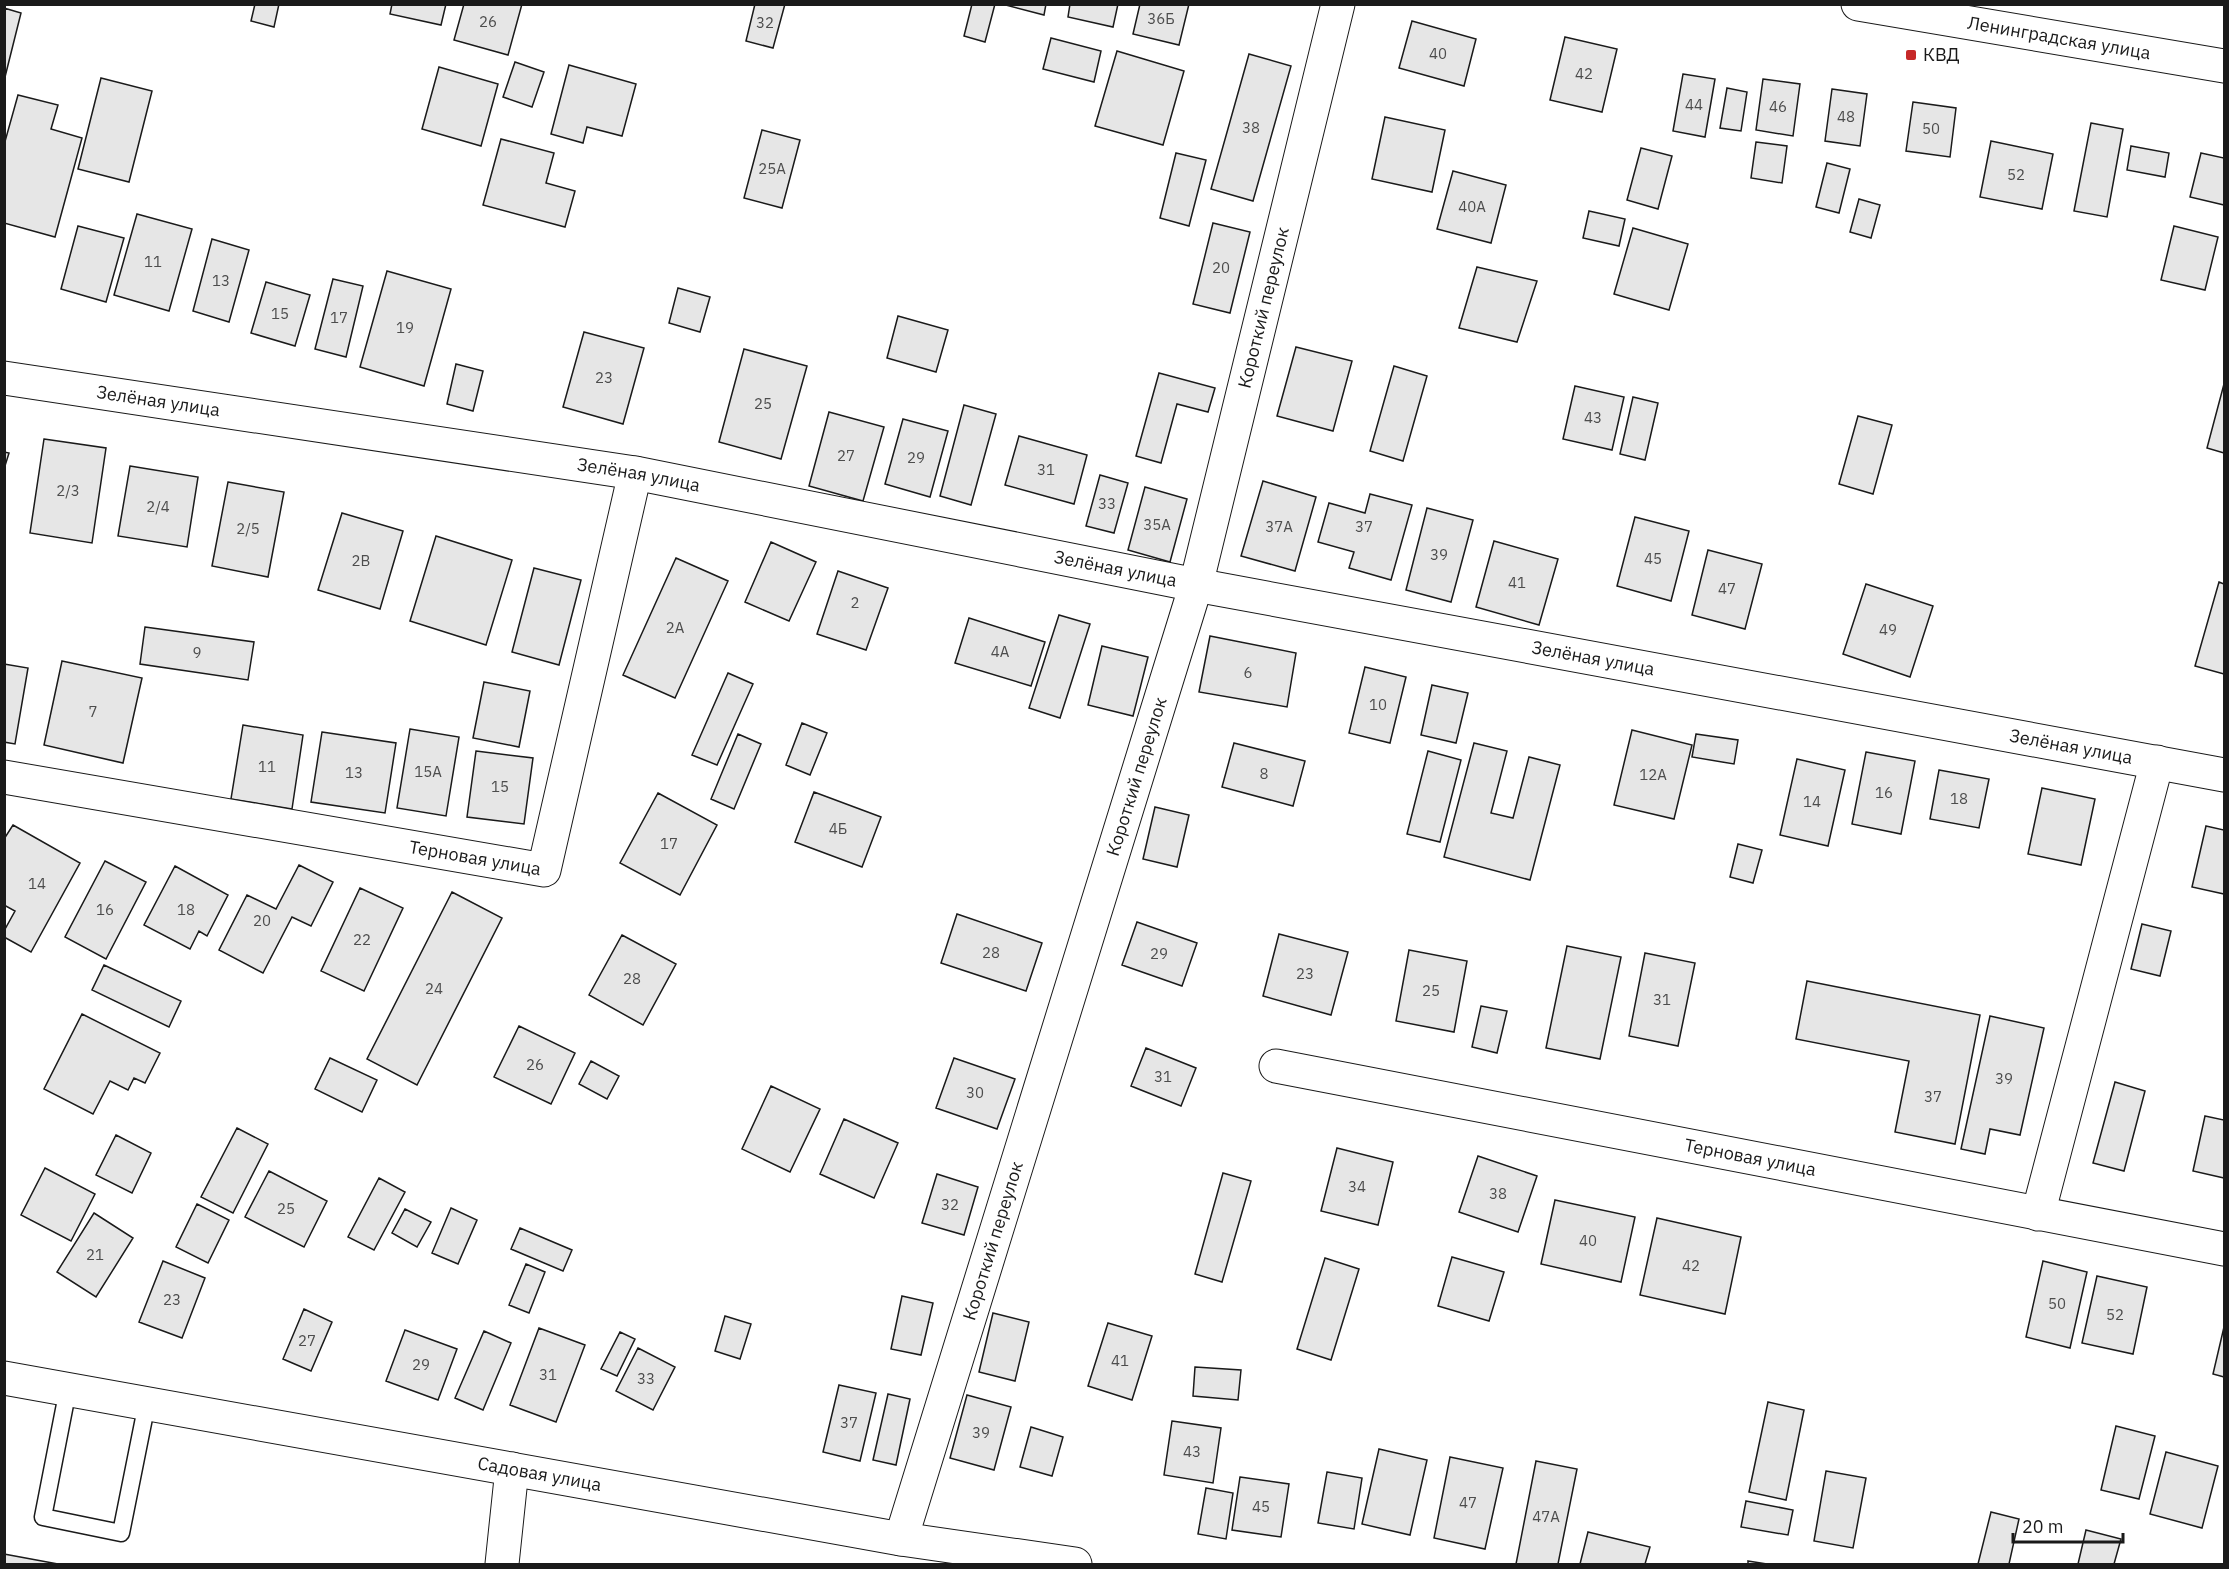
<svg xmlns="http://www.w3.org/2000/svg" width="2229" height="1569" viewBox="0 0 2229 1569" font-family="'IBM Plex Sans',sans-serif">
<rect width="100%" height="100%" fill="#fff"/>
<path fill="#e6e6e6" stroke="#1a1a1a" stroke-width="1.5" d="M255,4H279L274,27L251,21Z
M392,4H446L441,25L390,14Z
M464,4H522L508,55L454,40Z
M755,4H785L773,48L746,41Z
M972,4H995L985,42L964,36Z
M1002,4H1046L1044,15Z
M1070,4H1118L1113,27L1068,17Z
M1140,4H1189L1179,45L1133,34Z
M4,8L21,13L4,81Z
M1412,21L1476,39L1464,86L1399,68Z
M1565,37L1617,49L1602,112L1550,100Z
M1051,38L1101,51L1094,82L1043,69Z
M1117,51L1184,71L1163,145L1095,126Z
M1249,54L1291,66L1253,201L1211,189Z
M515,62L544,72L532,107L503,97Z
M569,65L636,84L622,136L587,127L583,143L551,134Z
M439,67L498,84L481,146L422,129Z
M1683,74L1715,79L1705,137L1673,131Z
M101,78L152,91L129,182L78,169Z
M1763,79L1800,84L1793,136L1756,130Z
M1727,88L1747,92L1741,131L1720,128Z
M1832,89L1867,94L1860,146L1825,141Z
M18,95L58,105L51,129L82,138L55,237L4,223V145Z
M1913,102L1956,108L1950,157L1906,151Z
M1385,117L1445,130L1432,192L1372,179Z
M2091,123L2123,129L2107,217L2074,211Z
M762,130L800,140L782,208L744,198Z
M501,139L554,153L546,183L575,191L565,227L483,205Z
M1991,141L2053,154L2042,209L1980,197Z
M1756,142L1787,146L1782,183L1751,178Z
M2131,146L2169,153L2165,177L2127,170Z
M1641,148L1672,156L1658,209L1627,200Z
M1176,153L1206,160L1189,226L1160,218Z
M2201,153L2224,158V205L2190,197Z
M1827,163L1850,169L1839,213L1816,207Z
M1453,171L1506,185L1491,243L1437,229Z
M1859,199L1880,205L1871,238L1850,232Z
M1589,211L1625,219L1619,246L1583,238Z
M137,214L192,229L169,311L114,295Z
M1213,223L1250,232L1230,313L1193,304Z
M78,226L124,238L106,302L61,289Z
M2174,226L2218,237L2205,290L2161,280Z
M1633,228L1688,244L1669,310L1614,294Z
M212,239L249,250L229,322L193,311Z
M1477,267L1537,281L1517,342L1459,328Z
M387,271L451,289L424,386L360,367Z
M333,279L363,286L346,357L315,349Z
M266,282L310,295L295,346L251,333Z
M678,288L710,297L700,332L669,323Z
M898,316L948,330L936,372L887,358Z
M584,332L644,348L623,424L563,407Z
M1296,347L1352,361L1333,431L1277,416Z
M744,349L807,366L781,459L719,442Z
M456,364L483,371L473,411L447,404Z
M1394,366L1427,376L1403,461L1370,451Z
M1159,373L1215,388L1208,412L1177,404L1161,463L1136,456Z
M2224,384V453L2207,448Z
M1575,386L1624,397L1612,450L1563,439Z
M1633,397L1658,403L1645,460L1620,454Z
M964,405L996,414L971,505L940,496Z
M829,412L884,427L863,501L809,486Z
M1858,416L1892,425L1873,494L1839,484Z
M903,419L948,431L930,497L885,484Z
M1019,436L1087,455L1074,504L1005,485Z
M44,439L106,448L92,543L30,533Z
M4,452L9,453L4,469Z
M130,466L198,477L187,547L118,536Z
M1100,475L1128,483L1114,533L1086,526Z
M1263,481L1316,497L1295,571L1241,556Z
M228,482L284,492L268,577L212,566Z
M1145,487L1187,499L1170,562L1128,550Z
M1370,494L1412,505L1391,580L1349,568L1354,552L1318,542L1329,503L1365,513Z
M1427,508L1473,520L1451,602L1406,590Z
M342,513L403,531L380,609L318,590Z
M1635,517L1689,531L1671,601L1617,586Z
M436,536L512,560L486,645L410,621Z
M1494,541L1558,559L1539,625L1476,607Z
M771,542L816,562L789,621L745,602Z
M1708,550L1762,564L1745,629L1692,615Z
M676,558L728,581L675,698L623,675Z
M534,568L581,580L559,665L512,652Z
M838,571L888,588L866,650L817,634Z
M2219,582L2224,584V674L2195,666Z
M1866,584L1933,606L1910,677L1843,654Z
M1059,615L1090,624L1060,718L1029,708Z
M969,618L1045,642L1031,686L955,663Z
M145,627L254,642L248,680L140,664Z
M1210,636L1296,653L1287,707L1199,692Z
M1102,646L1148,657L1133,716L1088,705Z
M62,661L142,678L123,763L44,745Z
M4,664L28,668L15,744L4,742Z
M1365,667L1406,677L1390,743L1349,733Z
M728,673L753,684L717,765L692,755Z
M484,682L530,691L519,747L473,738Z
M1432,685L1468,693L1456,743L1421,735Z
M802,723L827,733L810,775L786,765Z
M243,725L303,735L292,809L231,799Z
M410,729L459,737L446,816L397,808Z
M1632,730L1692,745L1674,819L1614,805Z
M322,732L396,743L385,813L311,802Z
M738,734L761,744L734,809L711,799Z
M1696,734L1738,740L1734,764L1692,757Z
M1234,743L1305,761L1293,806L1222,787Z
M1474,743L1507,751L1491,813L1513,818L1529,757L1560,765L1530,880L1444,857Z
M476,751L533,758L524,824L467,817Z
M1428,751L1461,760L1440,842L1407,834Z
M1866,752L1915,761L1901,834L1852,824Z
M1797,759L1845,770L1828,846L1780,835Z
M1939,770L1989,779L1979,828L1930,819Z
M2042,788L2095,799L2081,865L2028,854Z
M814,792L881,817L862,867L795,842Z
M658,793L717,825L680,895L620,863Z
M1155,807L1189,815L1177,867L1143,859Z
M13,825L80,863L31,952L4,937V931L15,911L4,905V839Z
M2206,826L2224,830V894L2192,887Z
M1738,844L1762,850L1753,883L1730,877Z
M105,861L146,882L106,959L65,937Z
M299,865L333,882L311,926L292,917L263,973L219,950L247,895L276,909Z
M175,866L228,895L207,936L199,931L190,949L144,925Z
M360,888L403,908L364,991L321,971Z
M452,892L502,918L417,1085L367,1059Z
M957,914L1042,943L1026,991L941,963Z
M1137,922L1197,943L1182,986L1122,965Z
M2142,924L2171,931L2160,976L2131,969Z
M1279,934L1348,952L1331,1015L1263,996Z
M622,935L676,964L643,1025L589,995Z
M1567,946L1621,957L1600,1059L1546,1048Z
M1409,950L1467,961L1454,1032L1396,1021Z
M1645,953L1695,963L1678,1046L1629,1036Z
M104,965L181,1001L169,1027L92,990Z
M1807,981L1980,1015L1955,1144L1895,1132L1909,1061L1796,1039Z
M1481,1006L1507,1011L1497,1053L1472,1047Z
M82,1014L160,1053L145,1083L134,1078L128,1090L110,1081L93,1114L44,1089Z
M1990,1016L2044,1028L2020,1135L1990,1129L1985,1154L1961,1149Z
M519,1026L575,1053L551,1104L494,1077Z
M1146,1048L1196,1068L1181,1106L1131,1086Z
M330,1058L377,1080L362,1112L315,1089Z
M954,1058L1015,1079L997,1129L936,1108Z
M591,1061L619,1076L607,1099L579,1084Z
M2115,1082L2145,1091L2124,1171L2093,1163Z
M771,1086L820,1109L790,1172L742,1149Z
M2205,1116L2224,1120V1178L2193,1171Z
M844,1119L898,1143L874,1198L820,1174Z
M237,1128L268,1144L233,1213L201,1197Z
M116,1135L151,1153L132,1193L96,1175Z
M1337,1148L1393,1162L1378,1225L1321,1211Z
M1478,1156L1537,1176L1518,1232L1459,1212Z
M45,1168L95,1194L71,1241L21,1215Z
M269,1171L327,1201L304,1247L245,1217Z
M1223,1173L1251,1181L1222,1282L1195,1274Z
M937,1174L978,1187L964,1235L922,1223Z
M379,1178L405,1192L374,1250L348,1237Z
M1555,1200L1635,1217L1621,1282L1541,1264Z
M197,1204L229,1220L208,1263L176,1247Z
M451,1208L477,1220L458,1264L432,1253Z
M405,1209L431,1222L417,1247L392,1233Z
M94,1213L133,1238L96,1297L57,1272Z
M1657,1218L1741,1237L1725,1314L1640,1295Z
M520,1228L572,1250L563,1271L511,1249Z
M1452,1257L1504,1272L1489,1321L1438,1306Z
M1325,1258L1359,1269L1331,1360L1297,1349Z
M163,1261L205,1278L182,1338L139,1322Z
M2043,1261L2087,1272L2070,1348L2026,1337Z
M526,1264L545,1272L529,1313L509,1305Z
M2097,1276L2147,1287L2133,1354L2082,1343Z
M902,1296L933,1303L921,1355L891,1349Z
M304,1309L332,1322L311,1371L283,1359Z
M993,1313L1029,1322L1015,1381L979,1372Z
M725,1316L751,1324L740,1359L715,1351Z
M1108,1323L1152,1336L1132,1400L1088,1386Z
M2224,1327V1377L2213,1374Z
M539,1328L585,1345L556,1422L510,1405Z
M405,1330L457,1349L438,1400L386,1381Z
M484,1331L511,1343L483,1410L455,1398Z
M620,1332L635,1339L617,1376L601,1369Z
M638,1348L675,1367L653,1410L616,1391Z
M1195,1367L1241,1370L1238,1400L1193,1396Z
M839,1385L876,1393L860,1461L823,1452Z
M888,1394L910,1399L896,1465L873,1460Z
M967,1395L1011,1407L994,1470L950,1458Z
M1768,1402L1804,1410L1786,1500L1749,1492Z
M1172,1421L1221,1428L1213,1483L1164,1475Z
M2116,1426L2155,1436L2139,1499L2101,1490Z
M1031,1427L1063,1437L1052,1476L1020,1467Z
M1379,1449L1427,1460L1410,1535L1362,1524Z
M2166,1452L2218,1466L2202,1528L2150,1514Z
M1450,1457L1503,1468L1485,1549L1434,1538Z
M1536,1461L1577,1469L1558,1564H1516Z
M1826,1471L1866,1478L1853,1548L1814,1541Z
M1327,1472L1362,1478L1354,1529L1318,1523Z
M1240,1477L1289,1484L1281,1537L1232,1530Z
M1206,1488L1233,1493L1226,1539L1198,1534Z
M1746,1501L1793,1510L1788,1535L1741,1527Z
M1991,1512L2019,1519L2009,1564H1978Z
M2086,1530L2121,1539L2114,1564H2078Z
M1588,1532L1650,1547L1645,1564H1580Z
M4,1554L58,1564H4Z
M1748,1561L1767,1564H1748Z"/>
<g fill="none" stroke-linecap="round" stroke-linejoin="round">
<defs>
<path id="lane" d="M68,1389L43,1517L121,1533L147,1403"/>
<g id="street">
<path id="s1" d="M1858,4L2224,66"/>
<path id="s2" d="M4,378L635,473L1196,585L2224,775"/>
<path id="s3" d="M4,777L544,870L635,473"/>
<path id="s4" d="M1276,1066L2224,1249"/>
<path d="M2038,1214L2157,762"/>
<path id="s5" d="M4,1378L901,1539L1075,1564"/>
<path id="s6" d="M901,1539L1196,585L1338,4"/>
<path d="M502,1564L512,1469"/>
</g>
</defs>
<use href="#lane" stroke="#1a1a1a" stroke-width="19"/>
<use href="#street" stroke="#1a1a1a" stroke-width="35"/>
<use href="#lane" stroke="#fff" stroke-width="16"/>
<use href="#street" stroke="#fff" stroke-width="33"/>
</g>
<rect fill="#c62828" stroke="#fff" stroke-width="2" x="1905" y="49" width="12" height="12" rx="3"/>
<g text-anchor="middle" stroke-width="4.5" stroke-linejoin="round" paint-order="stroke">
<g font-size="15" fill="#4d4d4d">
<text x="1161" y="24">36Б</text>
<text x="488" y="27">26</text>
<text x="765" y="28">32</text>
<text x="1438" y="59">40</text>
<text x="1584" y="79">42</text>
<text x="1694" y="110">44</text>
<text x="1778" y="112">46</text>
<text x="1846" y="122">48</text>
<text x="1251" y="133">38</text>
<text x="1931" y="134">50</text>
<text x="772" y="174">25А</text>
<text x="2016" y="180">52</text>
<text x="1472" y="212">40А</text>
<text x="153" y="267">11</text>
<text x="1221" y="273">20</text>
<text x="221" y="286">13</text>
<text x="280" y="319">15</text>
<text x="339" y="323">17</text>
<text x="405" y="333">19</text>
<text x="604" y="383">23</text>
<text x="763" y="409">25</text>
<text x="1593" y="423">43</text>
<text x="846" y="461">27</text>
<text x="916" y="463">29</text>
<text x="1046" y="475">31</text>
<text x="68" y="496">2/3</text>
<text x="1107" y="509">33</text>
<text x="158" y="512">2/4</text>
<text x="1157" y="530">35А</text>
<text x="1279" y="532">37А</text>
<text x="1364" y="532">37</text>
<text x="248" y="534">2/5</text>
<text x="1439" y="560">39</text>
<text x="1653" y="564">45</text>
<text x="361" y="566">2В</text>
<text x="1517" y="588">41</text>
<text x="1727" y="594">47</text>
<text x="855" y="608">2</text>
<text x="675" y="633">2А</text>
<text x="1888" y="635">49</text>
<text x="1000" y="657">4А</text>
<text x="197" y="658">9</text>
<text x="1248" y="678">6</text>
<text x="1378" y="710">10</text>
<text x="93" y="717">7</text>
<text x="267" y="772">11</text>
<text x="428" y="777">15А</text>
<text x="354" y="778">13</text>
<text x="1264" y="779">8</text>
<text x="1653" y="780">12А</text>
<text x="500" y="792">15</text>
<text x="1884" y="798">16</text>
<text x="1959" y="804">18</text>
<text x="1812" y="807">14</text>
<text x="838" y="834">4Б</text>
<text x="669" y="849">17</text>
<text x="37" y="889">14</text>
<text x="105" y="915">16</text>
<text x="186" y="915">18</text>
<text x="262" y="926">20</text>
<text x="362" y="945">22</text>
<text x="991" y="958">28</text>
<text x="1159" y="959">29</text>
<text x="1305" y="979">23</text>
<text x="632" y="984">28</text>
<text x="434" y="994">24</text>
<text x="1431" y="996">25</text>
<text x="1662" y="1005">31</text>
<text x="535" y="1070">26</text>
<text x="1163" y="1082">31</text>
<text x="2004" y="1084">39</text>
<text x="975" y="1098">30</text>
<text x="1933" y="1102">37</text>
<text x="1357" y="1192">34</text>
<text x="1498" y="1199">38</text>
<text x="950" y="1210">32</text>
<text x="286" y="1214">25</text>
<text x="1588" y="1246">40</text>
<text x="95" y="1260">21</text>
<text x="1691" y="1271">42</text>
<text x="172" y="1305">23</text>
<text x="2057" y="1309">50</text>
<text x="2115" y="1320">52</text>
<text x="307" y="1346">27</text>
<text x="1120" y="1366">41</text>
<text x="421" y="1370">29</text>
<text x="548" y="1380">31</text>
<text x="646" y="1384">33</text>
<text x="849" y="1428">37</text>
<text x="981" y="1438">39</text>
<text x="1192" y="1457">43</text>
<text x="1468" y="1508">47</text>
<text x="1261" y="1512">45</text>
<text x="1546" y="1522">47А</text>
</g>
<g font-size="18" fill="#1a1a1a" stroke="#fff">
<text dy="6" stroke="none"><textPath href="#s1" startOffset="204">Ленинградская улица</textPath></text>
<text dy="6" stroke="none"><textPath href="#s6" startOffset="1284">Короткий переулок</textPath></text>
<text dy="6" stroke="none"><textPath href="#s2" startOffset="156">Зелёная улица</textPath></text>
<text dy="6" stroke="none"><textPath href="#s2" startOffset="642">Зелёная улица</textPath></text>
<text dy="6" stroke="none"><textPath href="#s2" startOffset="1128">Зелёная улица</textPath></text>
<text dy="6" stroke="none"><textPath href="#s2" startOffset="1614">Зелёная улица</textPath></text>
<text dy="6" stroke="none"><textPath href="#s2" startOffset="2100">Зелёная улица</textPath></text>
<text dy="6" stroke="none"><textPath href="#s6" startOffset="798">Короткий переулок</textPath></text>
<text dy="6" stroke="none"><textPath href="#s3" startOffset="478">Терновая улица</textPath></text>
<text dy="6" stroke="none"><textPath href="#s4" startOffset="483">Терновая улица</textPath></text>
<text dy="6" stroke="none"><textPath href="#s6" startOffset="312">Короткий переулок</textPath></text>
<text dy="6" stroke="none"><textPath href="#s5" startOffset="544">Садовая улица</textPath></text>
</g>
<g font-size="18" fill="#1a1a1a" stroke="#fff" text-anchor="start">
<text x="1923" y="61">КВД</text>
</g>
</g>
<rect width="2229" height="1569" fill="none" stroke="#1a1a1a" stroke-width="12"/>
<path d="M2013 1533v9h110v-9" fill="none" stroke="#1a1a1a" stroke-width="3"/>
<text x="2022" y="1533" font-size="18" fill="#1a1a1a" stroke="#ffffff" stroke-width="4.5" paint-order="stroke">20 m</text>
</svg>
